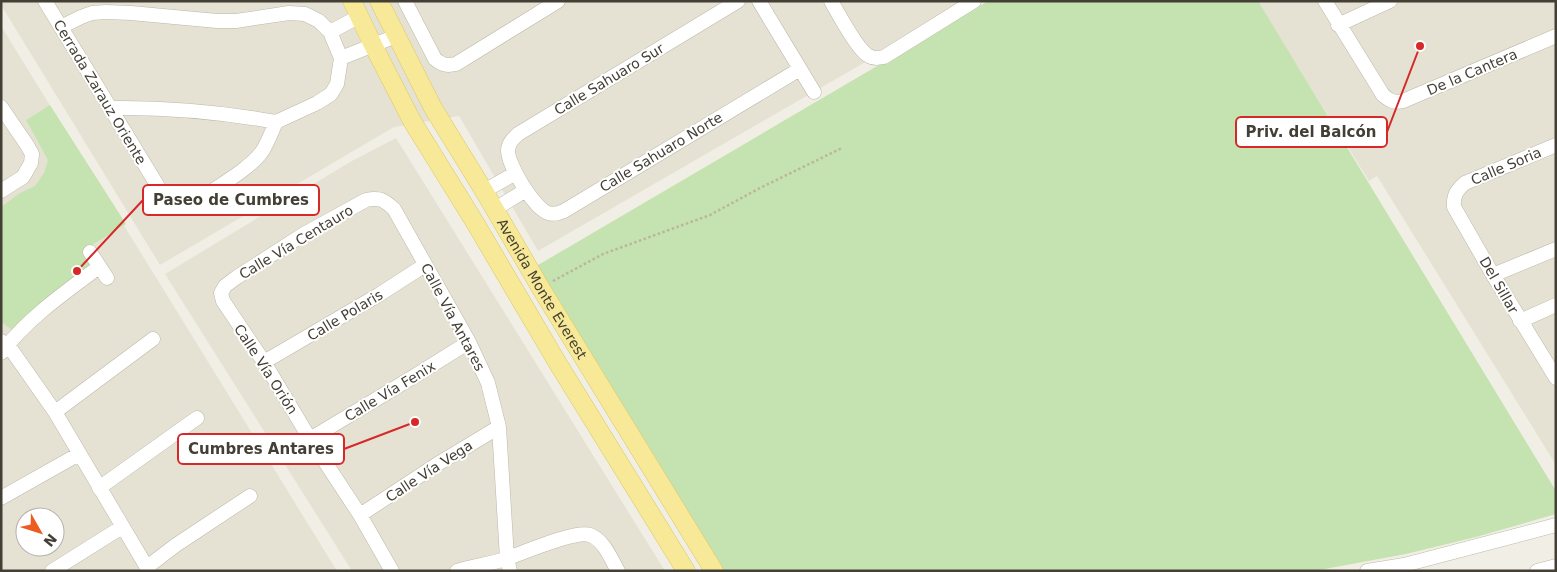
<svg xmlns="http://www.w3.org/2000/svg" width="1557" height="572" viewBox="0 0 1557 572" font-family="'DejaVu Sans',sans-serif">
<rect width="100%" height="100%" fill="#f1efe5"/>
<path fill="#e5e2d3" fill-rule="evenodd" d="M1,1H971L538,251L459,116L394,127L160,265L1,5Z
M1257,1H1556V465L1377,176L1369,181Z
M1,26L337,571H1ZM25,517H55V547H25Z
M396,138L665,571H352L165,274L350,162Z"/>
<path fill="#c5e3b0" d="M988,1H1258L1556,491V514L1476,537L1406,554L1314,571H719L533,268Z
M50,105L126,224L84,250L96,269L14,331L1,322V207L20,193L35,186L44,173L48,160L26,120Z"/>
<g fill="none" stroke-linecap="round" stroke-linejoin="round">
<defs>
<path id="minor" d="M45,1L162,193C173,204 179,206 194,203C213,189 251,169 263,150C268,142 272,131 276,122
M405,1L435,59C442,65 447,66 456,64L558,1
M738,1L518,134C513,139 508,143 508,151C508,165 534,208 548,213C554,215 559,213 564,211L800,69
M759,1L814,92
M831,1C838,13 858,51 869,56C874,59 879,58 884,57L974,1
M1325,1L1383,95C1390,101 1394,103 1403,101L1556,36
M1338,25L1390,1
M61,27L81,17L92,13L106,12L131,13L217,21H236L289,13L305,14L319,21L330,32L341,58L337,84L331,94L317,103L276,122
M330,32L360,16
M341,58L396,36
M1,107L27,145L32,154L31,163L23,177L1,191
M110,108C166,107 221,112 276,122
M1556,145L1465,183C1457,190 1453,195 1454,207L1493,275L1556,378
M484,191L516,173
M495,209L526,190
M90,252L107,278
M1493,275L1556,249
M1520,321L1556,305
M1,341L8,345L55,412L149,571
M1,353C28,318 64,293 99,267
M264,362L380,294L425,265
M55,412L153,339
M310,439L413,377L469,342
M99,488L197,418
M1,498L79,454
M360,515L436,465L499,427
M147,567L176,545L250,496
M52,571L122,527
M392,571L360,515L310,439L264,362L223,301L221,293L225,286L237,277L304,234L366,200C380,197 384,200 394,209L469,342L488,383L499,427L507,558L510,571
M457,571C473,566 490,564 505,559C523,553 575,530 590,535C604,540 611,559 618,571
M1367,571L1404,565L1556,525
M1537,571L1556,566"/>
<g id="major">
<path d="M352,1L373,45L412,121L474,221L557,362L686,571"/>
<path id="s1" d="M379,1L433,108L484,191L540,287L714,571"/>
</g>
</defs>
<use href="#minor" stroke="#bcb8a8" stroke-width="15"/>
<use href="#major" stroke="#dbc869" stroke-width="19"/>
<path stroke="#bdb59a" stroke-width="2.5" stroke-dasharray="2.5 2.5" stroke-linecap="butt" d="M553,281L603,254L710,215L760,188L842,148"/>
<use href="#minor" stroke="#fff" stroke-width="14"/>
<use href="#major" stroke="#f7e997" stroke-width="18"/>
</g>
<g text-anchor="middle" stroke-width="4" stroke-linejoin="round" paint-order="stroke">
<g font-size="14" fill="#433f35" stroke="#fff">
<text transform="translate(1472 72) rotate(-23)" y="5">De la Cantera</text>
<text transform="translate(609 79) rotate(-31)" y="5">Calle Sahuaro Sur</text>
<text transform="translate(100 92) rotate(59)" y="5">Cerrada Zarauz Oriente</text>
<text transform="translate(661 152) rotate(-31)" y="5">Calle Sahuaro Norte</text>
<text transform="translate(1506 166) rotate(-23)" y="5">Calle Soria</text>
<text transform="translate(296 242) rotate(-31)" y="5">Calle Vía Centauro</text>
<text transform="translate(1499 285) rotate(60)" y="5">Del Sillar</text>
<text dy="5" stroke="none"><textPath href="#s1" startOffset="331">Avenida Monte Everest</textPath></text>
<text transform="translate(345 315) rotate(-31)" y="5">Calle Polaris</text>
<text transform="translate(453 317) rotate(62)" y="5">Calle Vía Antares</text>
<text transform="translate(266 369) rotate(57)" y="5">Calle Vía Orión</text>
<text transform="translate(390 391) rotate(-31)" y="5">Calle Vía Fenix</text>
<text transform="translate(429 471) rotate(-33)" y="5">Calle Vía Vega</text>
</g>
</g>
<path fill="none" stroke="#d62828" stroke-width="2" d="M1420 46L1387 132M77 271L143 200M415 422L344 449"/>
<g fill="#d62828" stroke="#fff" stroke-width="2">
<circle cx="1420" cy="46" r="5"/>
<circle cx="77" cy="271" r="5"/>
<circle cx="415" cy="422" r="5"/>
</g>
<g fill="#fff" stroke="#d62828" stroke-width="2">
<rect x="1236" y="117" width="151" height="30" rx="5"/>
<rect x="143" y="185" width="176" height="30" rx="5"/>
<rect x="178" y="434" width="166" height="30" rx="5"/>
</g>
<g font-size="15" text-anchor="middle" font-weight="bold" fill="#433f35">
<text x="1311" y="137">Priv. del Balcón</text>
<text x="231" y="205">Paseo de Cumbres</text>
<text x="261" y="454">Cumbres Antares</text>
</g>
<rect width="1557" height="572" fill="none" stroke="#433f35" stroke-width="5"/>
<g transform="translate(40 532) rotate(129)"><circle r="24" fill="#ffffff" stroke="#b4b2ae"/>
<path d="M0-4L9 19L0 12L-9 19Z" fill="#ec5b21"/>
<text y="-8" font-size="14" font-weight="bold" text-anchor="middle" fill="#433f35">N</text>
</g>
</svg>
